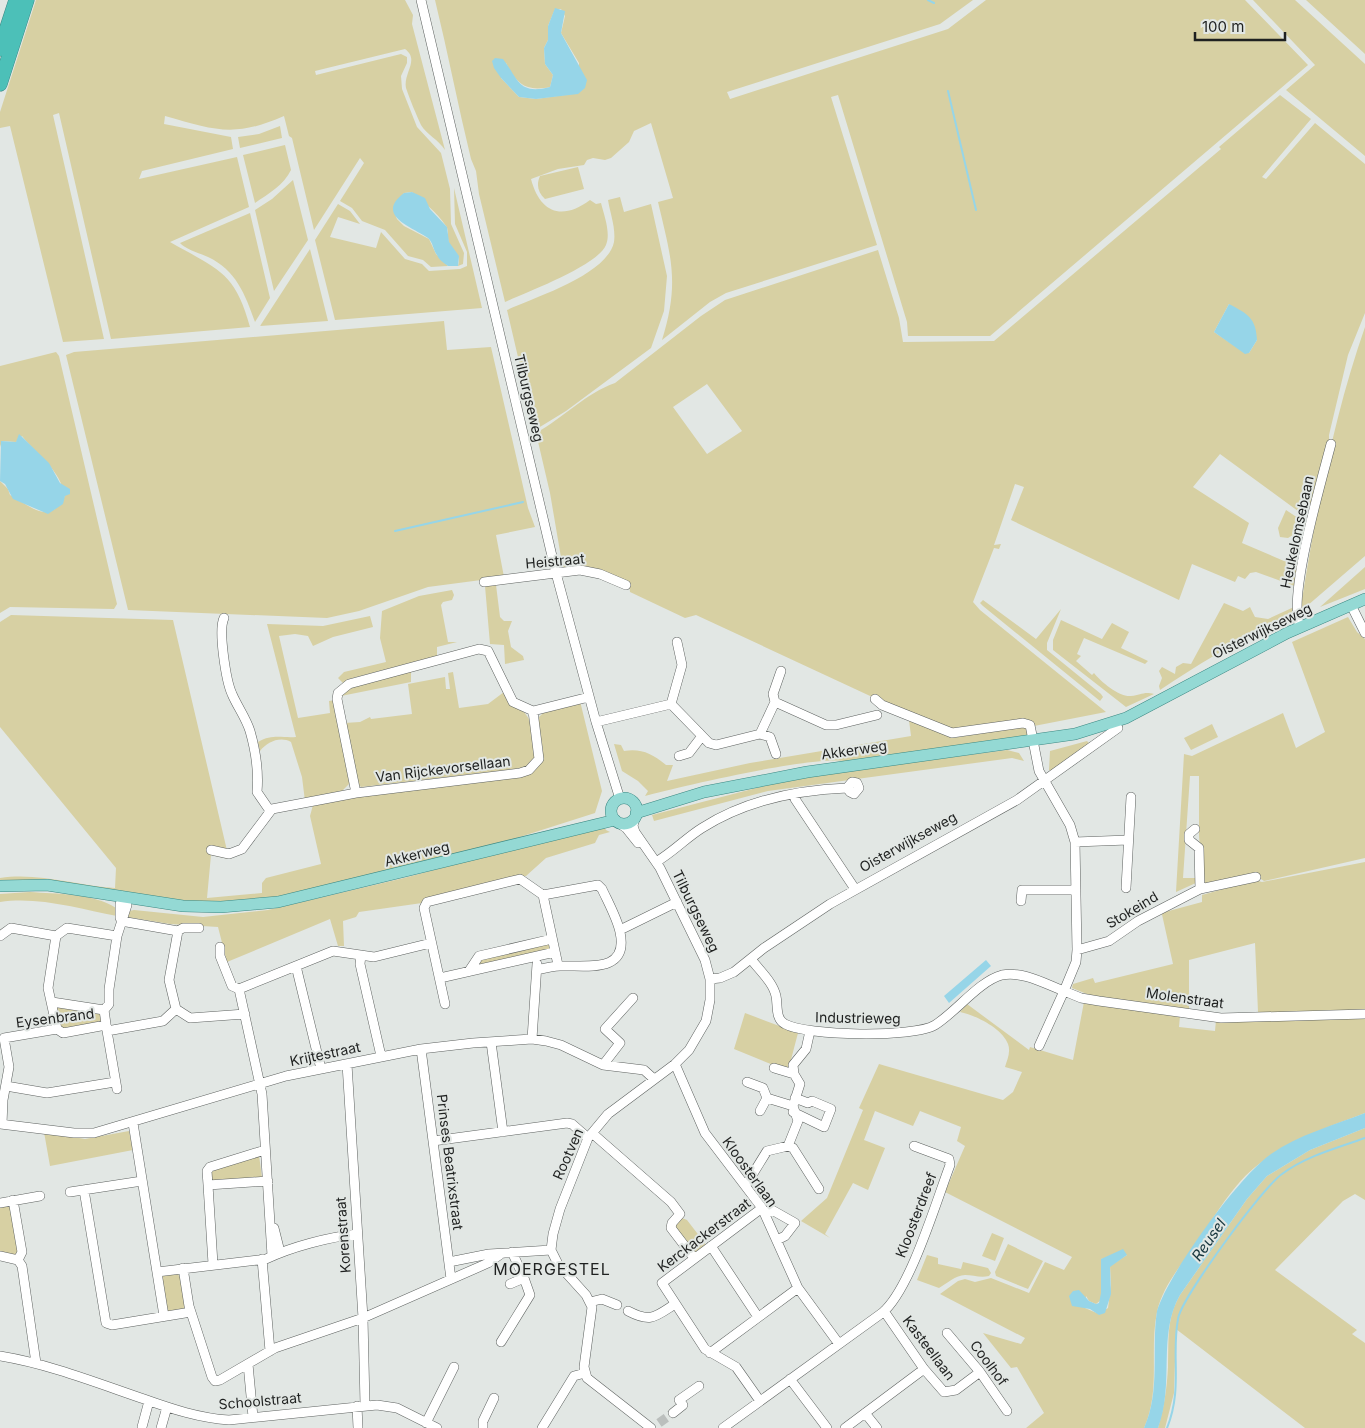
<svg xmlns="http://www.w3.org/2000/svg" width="1365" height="1428" viewBox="0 0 1365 1428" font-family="Inter,sans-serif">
<rect width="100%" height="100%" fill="#e2e7e4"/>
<path fill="#d7d0a3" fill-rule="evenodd" d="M36,0H405L413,15L412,24L445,150C439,140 426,134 421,125C416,114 410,100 406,88C403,73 420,60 405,49L315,71L316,75L401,54L407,57V63L401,76L402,89L417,127L441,153L450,189L451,224L464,253L463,264L458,266C461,255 455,253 450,245C446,239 450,232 446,226C437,212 423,202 412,192L404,193L394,212L397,219L404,226L429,239L436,254L448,266L431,267L423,260L408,256L385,230L362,221L352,208L340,201L364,163L360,158L314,230L292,138L289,136L284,116C234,138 215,130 165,116L164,124L231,137L233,149L142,171L139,179L237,157L249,207L170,242C217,269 235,271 250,327L111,339L59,113L53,115L104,339L63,342L10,126L0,128V112Z
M435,0H973L940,24L727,92L730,99L948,29L986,0H1245L1308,65L990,336H908L907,322L838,95L831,97L877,245L726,293L710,302L662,340C680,283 671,257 658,202L673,198L651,123L634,131L629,142L611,158L605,160L593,158L587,160L584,165L558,169L531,179C540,213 562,221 590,200L596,204L601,203C604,215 611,233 606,245C597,266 527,292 505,302L479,194L476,171L471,159C458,106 448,53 435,0ZM555,9H561L565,16L561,33L579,63V93L536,99L519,97L501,78L506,63C516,84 526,92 550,87L553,75L545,64L544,48L548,40V26Z
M1253,0H1295L1365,64V156L1286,90L1315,65Z
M1306,0H1365V54Z
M1280,95L1311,119L1262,177L1266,179L1315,123L1365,164V313L1348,355L1329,435V444L1312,503L1302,514L1220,454L1193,487L1249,523L1242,543L1284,561L1301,560L1297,587L1256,572L1250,573L1245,579L1238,576L1235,582L1192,564L1179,600L1011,520L1024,487L1015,484L994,545L1001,544L999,549L994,548L973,602L980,610L1106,712L1034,726L1028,720L1020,719L957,730L939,728L696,615L685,618L630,592L629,582L563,569L550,493L536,433C563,418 586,393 615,383L701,316L725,300L878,250L899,318L903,342L994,341L1221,149L1219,147ZM1229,304L1257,340L1249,353H1245L1214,332ZM707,384L742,431L707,454L673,407Z
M280,126L282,138L240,148L238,137L259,134Z
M285,145L291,170C284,185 268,194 255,203L243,155Z
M578,167L584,189L545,199C538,192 536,185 540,176Z
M293,180L308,240L274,291L255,210L272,199Z
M454,188L482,308L335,320L315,240L338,204L350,211L360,224L338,217L330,237L376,248L381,232L405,259L422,264L429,271L460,269L467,266V252L455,224Z
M620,197L624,212L651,204L667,276L664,311L651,348L566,411L535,430L507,310C535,297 607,275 614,242C616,228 610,213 608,200Z
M250,213L270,298L255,322C245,294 236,270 208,257C199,253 185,249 180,243Z
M310,249L328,321L260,326Z
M444,321L447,350L491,347L528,508L535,527L496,535L504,577L428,587L359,611L327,618L128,610L66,355L74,352Z
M1365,327V556L1300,612C1315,517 1333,418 1365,327Z
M56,352L59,356L117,604L114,609L10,607L0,613V481L8,489L10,495C32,507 50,526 65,496C60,469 38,456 22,436L16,442L2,441L0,447V366Z
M1286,510L1307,524V533L1299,531L1288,538L1280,537L1278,528Z
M1365,567V589L1320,607Z
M496,585L500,617L504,621H512L508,631L511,647L523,656L524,660L505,664L504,645L490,644L485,586Z
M452,590L454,595L452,600L443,602L441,605L448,642H457L437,647V656L349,679L343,683L338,678L344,672L386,662L380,638L382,611L419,596Z
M983,600L1036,639L1061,609L1047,643V650L1101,694L1103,697L1100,701L983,606L980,603Z
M1224,603L1243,611L1250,607L1255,617L1268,619L1294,607L1291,615C1245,636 1202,662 1160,690L1159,686L1162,678L1159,671L1162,667L1175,674L1176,667L1183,663L1191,664Z
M11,615L173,620L229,859L211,855L207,898L262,893V883L266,878L321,864L310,816L313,805L339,799L531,772C555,758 535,737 539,717L545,711L580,701L602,791L595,813L482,849L356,882L231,905L0,884V878C39,872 77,886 115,888L116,868L0,727V622Z
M370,616L373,627L333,637L313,646L308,636L295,634L279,636L298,718L330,713L329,701L335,700L351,782L341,792L305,801L302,777L291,742C280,736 267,742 260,751L258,742C272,734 281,738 296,737L267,624L323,626Z
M1348,617L1357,632L1365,639V858L1264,881L1255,875L1203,886L1199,836V776H1190L1183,878H1198V882L1176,892L1184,754L1192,756L1283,713L1296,748L1325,732L1292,642Z
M1061,620L1102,639L1112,623L1129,632L1121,648L1148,661L1145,664L1084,638L1077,654L1081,656L1076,661L1092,675L1094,673C1101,682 1119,697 1131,696C1141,695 1144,691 1154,694L1126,707L1053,650V640Z
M411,670V682L341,696L347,687Z
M453,672L459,708L488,704L504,692C532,718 535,721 535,760L524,768L361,787L357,783L344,723L360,722L370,717L371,719L412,714L408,684L445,677L446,689H450L448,673Z
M909,720L953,738L1025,726L1030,736L847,762C823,753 678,787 645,796L648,791L638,781L622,771L614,744L621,745L624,751C641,748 653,754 666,765H673L667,781L750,763L911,736Z
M1212,724L1218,737L1191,750L1184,738Z
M1087,741L1089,743L1085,746L1051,771L1049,770L1050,751Z
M1007,750L1019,753L1024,761L1012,758L768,791L654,821L652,815L776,783L829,773Z
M603,825L606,830L610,832L599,835L595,843L546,858L526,876H522L422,903L359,912L356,917L343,921L344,946H338L330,919L227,962L218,927L170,924L127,917L129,911L134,910L203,917L268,910L404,878Z
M1365,862V1013L1258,1012L1255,943L1189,960V1010L1092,996L1072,988L1073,984L1093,978L1095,983L1173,964L1161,910L1165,912L1202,902V895L1255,880L1262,882Z
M30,892C56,894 93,893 116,908L117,916C80,909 38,896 0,902V894Z
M550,943L549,949L477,966L478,960Z
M54,1002L101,1009L102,1022L59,1029Z
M1084,1002L1180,1016L1179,1027L1215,1031L1216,1020L1365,1017V1113C1326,1128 1286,1141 1254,1168C1230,1188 1212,1221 1194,1247C1180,1266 1162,1288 1157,1312C1149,1351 1161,1390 1144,1428H1026L1044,1413L1017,1367L1011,1368L983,1333L1021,1344L1025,1338L940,1294L958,1281L965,1279L975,1282L991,1278L1029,1293L1045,1262L1064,1270L1072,1257L945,1192L965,1146L957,1141L961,1127L920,1111L913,1126L875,1111L864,1140L885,1148L868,1190L853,1183L825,1234L830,1238L801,1221L827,1198L863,1110L859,1108L879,1064L1003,1100L1013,1092L1022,1072L1005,1067C1007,1060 1011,1052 1008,1044C1002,1028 975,1015 960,1012L967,1004L1029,1050L1030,1047L1073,1060ZM1127,1255L1110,1266L1111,1285L1108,1308L1099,1314L1085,1308L1086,1296L1089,1301L1096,1304L1101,1300V1259Z
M745,1013L798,1033L788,1071L734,1049Z
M1365,1128V1200L1355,1194L1343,1201L1275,1270L1357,1330L1352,1334L1365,1343V1428H1305L1176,1329L1174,1393L1165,1428H1158C1164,1408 1167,1388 1168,1367C1169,1340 1166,1319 1180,1295L1247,1199L1267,1176L1310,1150Z
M129,1131L133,1150L50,1166L44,1132L85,1139Z
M259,1155L262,1178L211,1181L212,1171Z
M10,1205L19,1257L0,1254V1208Z
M682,1218L687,1220L707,1246L698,1252L693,1253L673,1228Z
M992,1233L1004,1238L995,1261L982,1256Z
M1008,1244L1043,1261L1028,1289L996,1276L995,1272Z
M927,1255L938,1258V1264L961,1269L963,1262L988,1268L991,1273L989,1276C980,1278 973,1275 965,1275C956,1275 946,1284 939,1288L917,1280Z
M177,1273L180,1277L186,1309L167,1312L160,1276Z"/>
<path fill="#96d5e8" d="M555,8L565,11L561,33L587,80L585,88L578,94L536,99L519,97L501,78L494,68L492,61L495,58L503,59C519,80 518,95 550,87L553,75L545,64L544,48L548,40V26Z
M412,192L425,198L430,209L447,227L449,242L459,256L458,266H448C444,263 439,260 437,255C433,250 433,242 428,238C413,227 374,216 404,193Z
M1229,304C1248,314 1256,318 1257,340L1249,353L1245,354L1214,332Z
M19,434L49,463L60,483L70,489V494L65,496L63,504L48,514L13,499L5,484L0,481L1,441L16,442Z
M986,960L991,966L949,1003L944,996Z
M1365,1113V1128L1310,1150L1267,1176L1247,1199L1180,1295C1157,1335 1175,1384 1158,1428H1144C1161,1390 1151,1350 1157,1311C1168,1274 1239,1176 1271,1154C1298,1135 1334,1125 1365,1113Z
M1123,1249L1127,1255L1110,1267L1111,1294L1105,1313L1099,1315L1090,1309L1072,1306L1069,1296L1073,1291L1079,1290L1089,1301L1096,1304L1099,1303L1101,1293V1259Z"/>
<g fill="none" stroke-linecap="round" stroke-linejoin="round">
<path stroke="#96d5e8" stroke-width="2" d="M928,0L934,3
M948,91L976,210
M395,531L523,502
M1167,1428C1183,1388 1171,1356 1178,1319C1181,1298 1263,1187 1282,1174C1306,1156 1337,1148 1365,1138"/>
<path stroke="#bbbfbd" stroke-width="9" stroke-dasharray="9 4.5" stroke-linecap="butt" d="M659,1423L673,1413"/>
<defs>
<path id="minor" d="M421,0L556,573L596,722L620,799
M484,582L580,570L600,574L626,585
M1351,605L1365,633
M224,618C218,630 226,681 232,694C237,706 246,718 250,731C256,752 259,770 257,792L268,808L272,809L356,793L520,773L529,770L539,759L533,711
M1300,626C1287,598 1322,479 1331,444
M775,702L826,725H836L877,715
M671,704L709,743L716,745L760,734L770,737L776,754
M671,704L682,665L677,642
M596,722L671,704
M760,734L775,702L773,694L781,671
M679,756L689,753L702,736
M356,793L337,699L338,693L349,684L479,649L488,651L513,702L533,711L589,697
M795,799L855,889
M635,817L633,826L635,832L660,868L705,960L710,979V1000L706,1021L689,1050L675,1064L608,1114L588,1138L560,1209L553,1234L551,1250L558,1264L586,1295L592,1307L584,1367L587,1378L651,1428
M619,823L626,828L638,843
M1195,829L1189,834V840L1199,848L1200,889
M1075,842L1128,840
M211,850L229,854L242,849L272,809
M656,862C673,852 686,838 702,828C746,800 796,790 847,788L850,792L854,794L859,788L857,783L852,782L847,788
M1126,888L1131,797
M543,895L558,965
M1021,901L1022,890H1076
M120,918V904
M121,921L178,931L183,928H199
M620,930L677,902
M0,936L11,928L56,936L67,928L117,936
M56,936L48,988L57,1029
M220,947V956L232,986L239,989
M1077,950L1109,941L1138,921L1200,889L1256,877
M361,955L360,964L381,1056
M751,959C759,970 773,982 776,996C778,1005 775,1019 785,1024C806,1036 914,1038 935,1025C956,1012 979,981 1002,975C1023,971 1045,984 1064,991L1076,962L1077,950L1075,842L1070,825L1039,771L1030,725L1023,723L952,733L882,705L875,699
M296,966L321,1069
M469,971L479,956L552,939
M440,978L555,952
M710,979L720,978L734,972L764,948L830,904L1017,800L1118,728
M239,989L262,1094L272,1256
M239,989L333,951L374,957L431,943
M52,1002L104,1010
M445,1004L424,908L427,902L520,879L543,895L598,885L602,889C608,902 617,918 620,932C629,974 587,965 560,966C553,966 545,968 537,970
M176,1009L169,980L178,931
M107,1031L104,1010L109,1004V989L117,936L127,905
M532,1039L537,964
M491,1042L503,1132
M1039,1046L1064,991L1081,998L1099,1001L1221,1018L1365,1014
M421,1049L451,1279
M347,1064L363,1318L365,1405
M675,1064L705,1133L762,1208L798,1288L839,1344
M603,1065L620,1043L605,1029L633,998
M774,1068L794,1074
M747,1082L763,1088L767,1098L793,1106
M6,1086L47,1093L115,1082
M117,1089L107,1031L163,1021L176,1009L190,1018L245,1014
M760,1111L767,1098
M793,1112L824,1127L831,1109L812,1101L808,1103L795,1098
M133,1123L164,1316
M0,1124L74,1133H94L286,1076L421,1049L473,1043L532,1039L546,1041L561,1045L603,1065L644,1070L654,1079
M2,1124L3,1100L9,1067L4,1038L57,1029L63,1033L106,1025
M592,1133L671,1202L680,1214L672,1223L671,1228L694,1258
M433,1141L567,1123L572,1124L588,1138
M788,1146L798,1121L793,1106L800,1084L794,1074L793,1065L806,1049L810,1031
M265,1150L210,1167L207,1171L208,1185L268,1181
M208,1185L213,1264
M746,1185L767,1151L788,1146L793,1148L819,1189
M84,1190L106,1323L112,1325L191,1312
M70,1192L142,1181
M13,1200L22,1252L18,1260
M0,1203L40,1196
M764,1213L772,1210L795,1223L785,1236L777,1240
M274,1228L280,1252
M711,1246L758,1317
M0,1256L18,1260L22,1266L36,1363
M262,1259L270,1351
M449,1262L489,1254L551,1250
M183,1268L189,1306L212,1377L215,1381L220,1380L275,1348L363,1318L488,1263L501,1254
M157,1272L266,1259C291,1247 329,1237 357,1234
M510,1284L524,1278L512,1252
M590,1302L602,1299L617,1305
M628,1311C651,1323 655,1317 675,1304
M884,1311L924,1369L944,1392L956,1390L980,1372
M947,1333L980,1372L1007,1411
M501,1342L530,1295L524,1278
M710,1353L798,1288
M0,1356C49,1364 97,1383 144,1399C172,1409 199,1418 229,1420L377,1405L397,1408L437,1428
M248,1364L253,1417
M790,1379L827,1428
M760,1401L736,1367L705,1349L662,1283L762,1208
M357,1406L358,1428
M673,1413L683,1405L679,1400L699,1386
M865,1413L877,1428
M426,1423L454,1367
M142,1427L149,1401
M161,1428L167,1407
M483,1428V1421L494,1398
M542,1428L574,1376L585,1373
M723,1428L882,1313C910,1290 936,1202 950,1165L949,1159L914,1146
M845,1428L924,1369"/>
<path id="major" d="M611 811a13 13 0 1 1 26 0a13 13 0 1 1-26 0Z
M636,813L704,792L807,772L1075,734L1126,718L1287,633L1365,599
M0,886L47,885L183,906L221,907L278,902L615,820"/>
<path id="highway" d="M0,49L16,0
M0,84L27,0"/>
</defs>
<use href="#minor" stroke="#5e6260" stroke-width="10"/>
<use href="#major" stroke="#3c8883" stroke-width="12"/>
<use href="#highway" stroke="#3c8883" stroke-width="15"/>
<use href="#minor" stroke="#fff" stroke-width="9"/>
<use href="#major" stroke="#94d9d4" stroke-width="11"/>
<use href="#highway" stroke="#4cc0b8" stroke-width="14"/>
</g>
<g text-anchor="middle" stroke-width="4" stroke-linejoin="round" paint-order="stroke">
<g font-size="14" fill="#1f2120" stroke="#e2e7e4">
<text transform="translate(529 398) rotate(77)" y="5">Tilburgseweg</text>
<text transform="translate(1297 532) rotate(-78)" y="5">Heukelomsebaan</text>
<text transform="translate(555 561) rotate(-5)" y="5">Heistraat</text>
<text transform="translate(1262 631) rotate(-26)" y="5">Oisterwijkseweg</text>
<text transform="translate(854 750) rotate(-8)" y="5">Akkerweg</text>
<text transform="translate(443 769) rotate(-7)" y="5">Van Rijckevorsellaan</text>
<text transform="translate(908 842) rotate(-29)" y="5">Oisterwijkseweg</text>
<text transform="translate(417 854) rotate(-14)" y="5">Akkerweg</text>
<text transform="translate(1132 910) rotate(-31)" y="5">Stokeind</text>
<text transform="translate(696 911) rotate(64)" y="5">Tilburgseweg</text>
<text transform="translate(1185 998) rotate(8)" y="5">Molenstraat</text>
<text transform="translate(55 1018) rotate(-7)" y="5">Eysenbrand</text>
<text transform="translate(858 1018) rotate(1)" y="5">Industrieweg</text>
<text transform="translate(325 1054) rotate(-12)" y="5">Krijtestraat</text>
<text transform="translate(568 1154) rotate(-66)" y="5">Rootven</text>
<text transform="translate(450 1162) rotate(83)" y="5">Prinses Beatrixstraat</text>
<text transform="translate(750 1172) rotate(54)" y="5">Kloosterlaan</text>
<text transform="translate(916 1215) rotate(-69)" y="5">Kloosterdreef</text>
<text transform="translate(343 1235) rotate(-94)" y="5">Korenstraat</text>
<text transform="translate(704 1235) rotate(-37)" y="5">Kerckackerstraat</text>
<text transform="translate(929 1348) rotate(53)" y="5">Kasteellaan</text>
<text transform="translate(989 1363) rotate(53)" y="5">Coolhof</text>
<text transform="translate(260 1401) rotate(-5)" y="5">Schoolstraat</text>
</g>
<g font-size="15" font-style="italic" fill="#17363e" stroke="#e2e7e4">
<text transform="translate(1209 1240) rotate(-55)" y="5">Reusel</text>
</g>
<g font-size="16" letter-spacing="1" fill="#1f2120" stroke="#e2e7e4">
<text x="552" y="1275">MOERGESTEL</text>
</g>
</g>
<path d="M1195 32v8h90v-8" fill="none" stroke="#1f2120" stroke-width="2.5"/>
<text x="1202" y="32" font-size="15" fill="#1f2120" stroke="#e2e7e4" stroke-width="4" paint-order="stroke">100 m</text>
</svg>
